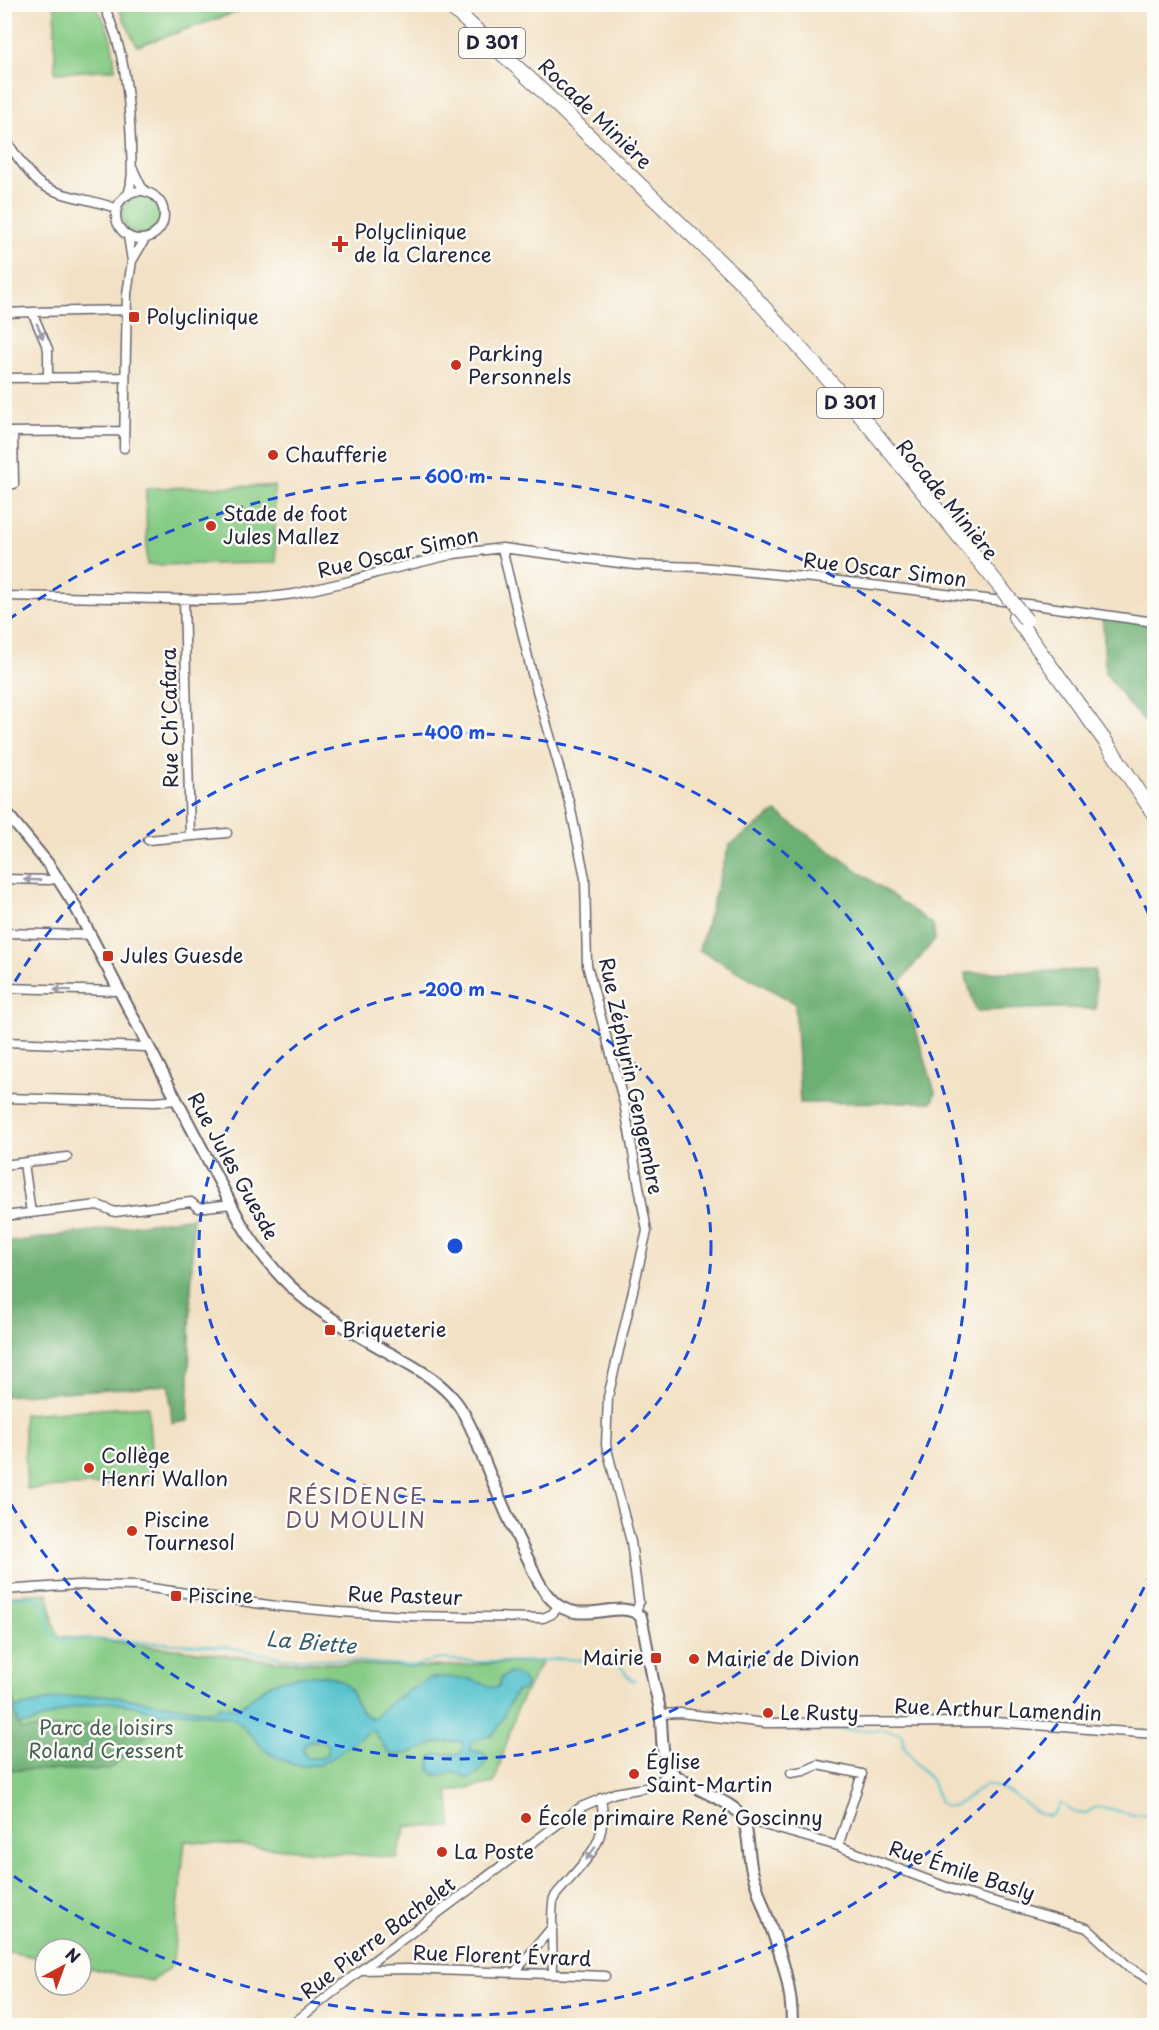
<svg xmlns="http://www.w3.org/2000/svg" width="1159" height="2030" viewBox="0 0 1159 2030" font-family="'Playpen Sans',sans-serif">
<rect width="100%" height="100%" fill="#fdfcf7"/>
<filter id="ink" filterUnits="userSpaceOnUse"><feTurbulence type="fractalNoise" baseFrequency=".0167" numOctaves="2"/><feDisplacementMap in="SourceGraphic" scale="12" xChannelSelector="R" yChannelSelector="G"/><feConvolveMatrix kernelMatrix="1 2 1 2 8 2 1 2 1" color-interpolation-filters="sRGB"/></filter>
<filter id="wash" filterUnits="userSpaceOnUse"><feTurbulence type="fractalNoise" baseFrequency=".008" numOctaves="4" result="noise"/><feDisplacementMap in="SourceGraphic" scale="24" xChannelSelector="R" yChannelSelector="G"/><feGaussianBlur stdDeviation="1.35" result="paint"/><feColorMatrix in="noise" values="0 0 0 0 0 0 0 0 0 0 0 0 0 0 0 0 0 1.4 0 .05"/><feComposite in="paint" operator="in"/></filter>
<g filter="url(#wash)">
<rect width="100%" height="100%" fill="#f2e1c5"/>
<path fill="#87cc86" stroke="#547760" stroke-width="1.5" d="M55,5H94C108,22 114,47 115,69L55,73Z
M117,5H249L237,12L137,46Z
M122 215a19 19 0 1 1 38 0a19 19 0 1 1-38 0Z
M274,486L276,563L147,565L146,488Z
M148,1406L153,1481L27,1489L23,1414Z
M48,1593L53,1621L58,1636L100,1640L275,1661L423,1667L542,1661L518,1706L494,1783L448,1792L452,1827L406,1826L397,1858L185,1841L172,1966L152,1981L81,1967V1949H45V1959L10,1952L5,1953V1596Z"/>
<path fill="#6db073" stroke="#486957" stroke-width="1.5" d="M1103,616L1154,622V732L1129,705L1105,672Z
M776,812L933,925L935,939L901,981L935,1092L932,1102L800,1103L795,1003L699,950L729,846Z
M1095,970L1096,1009L1055,1008L976,1011L965,973Z
M193,1217L188,1421L172,1423L169,1385L5,1396V1243Z
M14,1700L21,1730L164,1719L109,1770H5L4,1701Z"/>
<path fill="#55c2ce" stroke="#3c7284" stroke-width="1.5" fill-rule="evenodd" d="M509,1673C518,1674 524,1677 526,1686L522,1691H517C509,1699 500,1730 493,1734C489,1737 475,1740 470,1742L471,1751C497,1750 484,1770 470,1779L452,1771C443,1775 437,1779 430,1770V1759L436,1754H459L462,1752L463,1744L460,1741L435,1743L410,1753L395,1755L388,1753L375,1732L369,1731L331,1759L318,1765L304,1766L294,1765L276,1757L267,1752L235,1719L228,1717L173,1711L160,1713L129,1705L107,1702L71,1708L29,1724H19L14,1710L23,1706L61,1698L105,1695L207,1711L217,1710L219,1706L237,1709C249,1701 258,1691 271,1684C289,1675 336,1668 349,1688C355,1697 359,1717 374,1718L392,1701L424,1681L433,1678L446,1677L469,1679L495,1688L499,1686L501,1678ZM309,1741H320L327,1744V1755L320,1758H308L303,1752V1747Z"/>
<g fill="none" stroke-linecap="round" stroke-linejoin="round">
<path stroke="#55c2ce" stroke-width="2" d="M4,1598L28,1596L45,1602C49,1613 47,1624 52,1635L64,1641L94,1639L226,1647L284,1658L341,1660L415,1666L439,1659L478,1662L539,1661L559,1659L616,1661L631,1680L635,1681
M783,1730H887L901,1733L904,1746L915,1762L931,1780L940,1802L945,1806H955L987,1784C998,1787 1009,1792 1018,1798C1031,1807 1034,1815 1051,1816L1057,1809L1060,1803L1076,1813L1085,1814L1094,1808L1102,1807L1134,1815L1154,1814"/>
</g>
</g>
<g filter="url(#ink)">
<g fill="none" stroke-linecap="round" stroke-linejoin="round">
<defs>
<path id="minor" d="M103,4C125,49 129,95 131,144C131,161 134,178 128,195
M4,138C15,152 25,171 38,182C56,197 95,199 117,209
M133,169L141,186L146,192
M116 215a24 24 0 1 1 48 0a24 24 0 1 1-48 0Z
M132,261L145,239
M32,312L127,310
M4,313L32,312L48,349V378
M4,378L125,377
M4,432L124,431
M124,448L127,294L132,261L128,236
M4,485L14,484L13,432
M502,548L531,670L570,805L585,878L587,965L624,1103L647,1231L608,1397L606,1445L631,1542L639,1603L636,1612
M4,596L215,600L262,598L294,594L350,581L376,573L454,554L502,548L635,565L701,567L823,579L1035,605L1154,622
M184,599L190,836
M148,840L227,833
M4,879L49,880L59,878
M4,933L84,935L90,933
M4,988L119,991
M4,1042L147,1047
M4,1098L155,1102L176,1100
M24,1163L31,1213
M4,1165L67,1157
M4,1216L98,1205L115,1212L191,1202L198,1208L231,1204
M4,1590L77,1585L137,1586L276,1606L341,1612L407,1616L543,1618L552,1614L559,1606
M661,1714L680,1713L765,1723L996,1722L1154,1734
M791,1773L804,1771L818,1765L862,1774L838,1846
M743,1823H757L838,1846L957,1891L1087,1928L1129,1967L1154,1982
M361,1970L407,1969L605,1976
M515,1972L553,1926
M553,1973C553,1960 550,1907 554,1898C557,1892 564,1886 569,1880C593,1852 608,1838 601,1798
M290,2026L361,1970L581,1807L615,1793L650,1787L657,1784L670,1771"/>
<path id="secondary" d="M4,810L49,865L74,904L241,1223C279,1286 314,1310 377,1346C403,1361 432,1374 452,1397C464,1410 475,1436 481,1453C496,1490 511,1526 529,1561C535,1575 541,1589 552,1600C579,1629 622,1596 641,1617C646,1638 649,1659 653,1680C655,1691 659,1701 660,1712C663,1729 660,1749 667,1766C673,1781 722,1797 736,1810C751,1824 747,1853 752,1871C767,1924 793,1970 792,2026"/>
<path id="trunk" d="M448,4L534,83L743,284L866,422L1001,588
M1015,617L1110,748L1154,814"/>
</defs>
<use href="#minor" stroke="#6b656b" stroke-width="11"/>
<use href="#secondary" stroke="#6b656b" stroke-width="14"/>
<use href="#trunk" stroke="#6b656b" stroke-width="16"/>
<use href="#minor" stroke="#fff" stroke-width="8"/>
<use href="#secondary" stroke="#fff" stroke-width="10"/>
<use href="#trunk" stroke="#fff" stroke-width="14"/>
<defs>
<path id="trunk-bridge" d="M1001,588L1026,620"/>
</defs>
<use href="#trunk-bridge" stroke="#6b656b" stroke-width="16" stroke-linecap="butt"/>
<use href="#trunk-bridge" stroke="#fff" stroke-width="14"/>
</g>
<defs><path id="oneway-solid" d="M-6-.8H1V-3.2L6.5 0L1 3.2V.8H-6Z" transform="scale(1.5)"/></defs>
<g fill="#9c9ca7">
<use href="#oneway-solid" transform="translate(40 331) rotate(67)"/>
<use href="#oneway-solid" transform="translate(32 880) rotate(-178)"/>
<use href="#oneway-solid" transform="translate(62 990) rotate(-179)"/>
<use href="#oneway-solid" transform="translate(591 1853) rotate(126)"/>
</g>
</g>
<g fill="none" stroke="#1d4ed8" stroke-width="3" stroke-dasharray="10 8">
<circle cx="455" cy="1246" r="256"/>
<path d="M6 997A513 513 0 1 1 6 1495"/>
<path d="M1152 1571A769 769 0 0 1 8 1872M8 620A769 769 0 0 1 1152 921"/>
</g>
<g fill="#c8321e" stroke="#fdfcf7" stroke-width="2">
<path d="M337 235h6v6h6v6h-6v6h-6v-6h-6v-6h6z"/>
<rect x="128" y="311" width="12" height="12" rx="3"/>
<circle cx="456" cy="365" r="6"/>
<circle cx="273" cy="455" r="6"/>
<circle cx="211" cy="526" r="6"/>
<rect x="102" y="950" width="12" height="12" rx="3"/>
<rect x="324" y="1324" width="12" height="12" rx="3"/>
<circle cx="89" cy="1468" r="6"/>
<circle cx="132" cy="1531" r="6"/>
<rect x="170" y="1590" width="12" height="12" rx="3"/>
<rect x="650" y="1652" width="12" height="12" rx="3"/>
<circle cx="694" cy="1659" r="6"/>
<circle cx="768" cy="1713" r="6"/>
<circle cx="634" cy="1774" r="6"/>
<circle cx="526" cy="1818" r="6"/>
<circle cx="442" cy="1852" r="6"/>
</g>
<g text-anchor="middle" stroke-width="5" stroke-linejoin="round" paint-order="stroke">
<g fill="#fdfcf7" stroke="#646373" stroke-width="1.5">
<rect x="459" y="28" width="66" height="30" rx="4.5"/>
<rect x="817" y="388" width="66" height="30" rx="4.5"/>
</g>
<g font-size="18" font-weight="bold" fill="#22223b">
<text x="492" y="49">D 301</text>
<text x="850" y="409">D 301</text>
</g>
<g font-size="20" fill="#22223b" stroke="#fdfcf7">
<text transform="translate(595 114) rotate(44)" y="7">Rocade Minière</text>
<text transform="translate(947 500) rotate(51)" y="7">Rocade Minière</text>
<text transform="translate(398 553) rotate(-13)" y="7">Rue Oscar Simon</text>
<text transform="translate(885 570) rotate(7)" y="7">Rue Oscar Simon</text>
<text transform="translate(170 718) rotate(-91)" y="7">Rue Ch'Cafara</text>
<text transform="translate(631 1076) rotate(78)" y="7">Rue Zéphyrin Gengembre</text>
<text transform="translate(233 1166) rotate(61)" y="7">Rue Jules Guesde</text>
<text transform="translate(405 1596) rotate(2)" y="7">Rue Pasteur</text>
<text transform="translate(998 1710) rotate(2)" y="7">Rue Arthur Lamendin</text>
<text transform="translate(962 1871) rotate(18)" y="7">Rue Émile Basly</text>
<text transform="translate(378 1938) rotate(-37)" y="7">Rue Pierre Bachelet</text>
<text transform="translate(502 1956) rotate(2)" y="7">Rue Florent Évrard</text>
</g>
<g font-size="20" fill="#22223b" stroke="#fdfcf7" text-anchor="start">
<text x="354" y="239">Polyclinique<tspan x="354" dy="23">de la Clarence</tspan></text>
<text x="146" y="324">Polyclinique</text>
<text x="468" y="361">Parking<tspan x="468" dy="23">Personnels</tspan></text>
<text x="285" y="462">Chaufferie</text>
<text x="223" y="521">Stade de foot<tspan x="223" dy="23">Jules Mallez</tspan></text>
<text x="120" y="963">Jules Guesde</text>
<text x="342" y="1337">Briqueterie</text>
<text x="101" y="1463">Collège<tspan x="101" dy="23">Henri Wallon</tspan></text>
<text x="144" y="1527">Piscine<tspan x="144" dy="23">Tournesol</tspan></text>
<text x="188" y="1603">Piscine</text>
<text x="644" y="1665" text-anchor="end">Mairie</text>
<text x="706" y="1666">Mairie de Divion</text>
<text x="780" y="1720">Le Rusty</text>
<text x="646" y="1769">Église<tspan x="646" dy="23">Saint-Martin</tspan></text>
<text x="538" y="1825">École primaire René Goscinny</text>
<text x="454" y="1859">La Poste</text>
</g>
<g font-size="20" fill="#455e55" stroke="#fdfcf7">
<text x="106" y="1735">Parc de loisirs<tspan x="106" dy="23">Roland Cressent</tspan></text>
</g>
<g font-size="21" letter-spacing="1.5" fill="#6d506a" stroke="#fdfcf7">
<text x="356" y="1504">RÉSIDENCE<tspan x="356" dy="24">DU MOULIN</tspan></text>
</g>
<g font-size="21" font-style="italic" fill="#345a6e" stroke="#fdfcf7">
<text transform="translate(311 1643) rotate(5)" y="7">La Biette</text>
</g>
</g>
<circle cx="455" cy="1246" r="9" fill="#1d4ed8" stroke="#fdfcf7" stroke-width="3"/>
<g font-size="18" text-anchor="middle" font-weight="bold" fill="#1d4ed8" stroke="#fdfcf7" stroke-width="5" stroke-linejoin="round" paint-order="stroke">
<text x="455" y="483">600 m</text>
<text x="455" y="739">400 m</text>
<text x="455" y="996">200 m</text>
</g>
<rect width="1159" height="2030" fill="none" stroke="#fdfcf7" stroke-width="24"/>
<g transform="translate(63 1967) rotate(41)"><circle r="28" fill="#fdfcf7" stroke="#a5a5ac" stroke-width="1.5"/>
<path d="M0-4.5L10 22L0 15L-10 22Z" fill="#c8321e"/>
<text y="-9" font-size="16" font-weight="bold" text-anchor="middle" fill="#22223b">N</text>
</g>
</svg>
